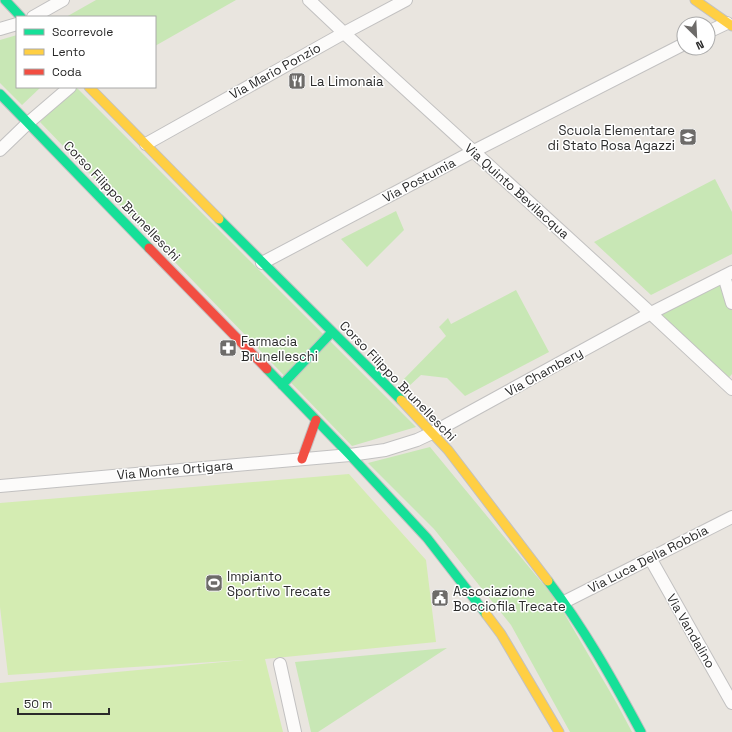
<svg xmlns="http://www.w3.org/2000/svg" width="732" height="732" font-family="'Space Grotesk',sans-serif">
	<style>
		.green { fill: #c8e7b5 }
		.pitch { fill: #d4ecb2 }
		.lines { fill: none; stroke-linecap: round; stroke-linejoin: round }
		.street-casing { stroke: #c2c1c1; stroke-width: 14 }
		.fast-casing { stroke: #c2c1c1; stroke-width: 11 }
		.slow-casing { stroke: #c2c1c1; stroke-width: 11 }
		.jam-casing { stroke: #c2c1c1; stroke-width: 11 }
		.street { stroke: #fcfbfa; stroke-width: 12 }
		.fast { stroke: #16e098; stroke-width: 9 }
		.slow { stroke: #ffcf43; stroke-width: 9 }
		.jam { stroke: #f24e42; stroke-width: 9 }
		.labels { text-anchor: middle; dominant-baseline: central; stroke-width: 3; stroke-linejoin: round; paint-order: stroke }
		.street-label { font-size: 13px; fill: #2a2a2a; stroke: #fff }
		.poi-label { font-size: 13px; fill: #2a2a2a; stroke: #fff; text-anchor: start }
	</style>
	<rect width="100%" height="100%" fill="#e9e5df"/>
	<!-- green -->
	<path class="green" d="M96,0h140l-81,46v-29h-89z
		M17,35v52h24l-19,18 -22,-22v-43z
		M75,87h1l340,340 -64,19 -312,-324z
		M715,179l17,33v42l-81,41 -57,-53z
		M396,211l8,19 -37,37 -26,-28z
		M724,276l8,27v71l-7,8 -74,-69z
		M516,290l33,62 -84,44 -18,-18 -26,-3 -13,12 -6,-6 44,-45 -7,-9 9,-9 3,6z
		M430,447l127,154 59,101 16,30h-62l-59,-107 -77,-96 -66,-66z
		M447,648l-129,84h-7l-16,-70z"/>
	<!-- pitch -->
	<path class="pitch" d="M349,474l77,86 10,82 -171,17 18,73h-283v-49l244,-23 -236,15 -8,-68v-104z"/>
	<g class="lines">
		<defs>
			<path id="street" d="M309,0l35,33 301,275 87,81
				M33,17l30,-17
				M0,29l17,-5
				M708,32l19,-9
				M146,144l198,-111 62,-33
				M0,150l28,-27 42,-36
				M262,263l212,-112 210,-107
				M724,276l8,27
				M0,486l350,-31 35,-5 32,-10 15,-7 219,-120 81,-41
				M650,558l82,145
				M564,602l168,-85
				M280,664l15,68"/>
			<path id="fast" d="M5,0l16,17
				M0,94l149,154
				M219,219l182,181
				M267,369l83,86 77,83 59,76
				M282,385l50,-53
				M548,581c36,47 65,99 93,151"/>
			<path id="slow" d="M695,0l37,26
				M89,87l130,132
				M401,400l47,50 100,131
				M486,614l15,20 58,98"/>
			<path id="jam" d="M149,248l118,121
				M302,459l14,-39"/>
		</defs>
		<!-- street casing -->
		<use href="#street" class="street-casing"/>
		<!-- fast casing -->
		<use href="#fast" class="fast-casing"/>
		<!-- slow casing -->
		<use href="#slow" class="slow-casing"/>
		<!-- jam casing -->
		<use href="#jam" class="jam-casing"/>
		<!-- street -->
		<use href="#street" class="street"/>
		<!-- fast -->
		<use href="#fast" class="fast"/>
		<!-- slow -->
		<use href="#slow" class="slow"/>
		<!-- jam -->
		<use href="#jam" class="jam"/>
	</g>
	<!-- icons -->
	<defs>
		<symbol id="restaurant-square" viewBox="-11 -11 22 22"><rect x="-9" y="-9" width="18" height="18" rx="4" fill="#6d6b69" stroke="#fff"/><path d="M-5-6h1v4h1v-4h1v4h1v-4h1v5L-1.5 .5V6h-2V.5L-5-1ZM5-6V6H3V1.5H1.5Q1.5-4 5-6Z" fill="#fff"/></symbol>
		<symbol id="school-square" viewBox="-11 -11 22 22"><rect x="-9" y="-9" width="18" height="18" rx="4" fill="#6d6b69" stroke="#fff"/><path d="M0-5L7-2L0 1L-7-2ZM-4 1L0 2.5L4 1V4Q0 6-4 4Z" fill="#fff"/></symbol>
		<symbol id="pharmacy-square" viewBox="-11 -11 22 22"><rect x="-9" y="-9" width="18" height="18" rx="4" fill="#6d6b69" stroke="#fff"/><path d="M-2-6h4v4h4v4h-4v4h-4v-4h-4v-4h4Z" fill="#fff"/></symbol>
		<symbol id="stadium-square" viewBox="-11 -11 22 22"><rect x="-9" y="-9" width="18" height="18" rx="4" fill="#6d6b69" stroke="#fff"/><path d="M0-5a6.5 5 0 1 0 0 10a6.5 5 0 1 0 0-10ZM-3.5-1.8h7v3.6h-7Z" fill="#fff"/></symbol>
		<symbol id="civic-square" viewBox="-11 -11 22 22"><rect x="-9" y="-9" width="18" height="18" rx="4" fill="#6d6b69" stroke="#fff"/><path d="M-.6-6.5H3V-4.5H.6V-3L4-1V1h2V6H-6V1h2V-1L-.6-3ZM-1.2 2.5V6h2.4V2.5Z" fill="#fff"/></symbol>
	</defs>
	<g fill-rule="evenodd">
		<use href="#restaurant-square" x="287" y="71" width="20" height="20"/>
		<use href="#school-square" x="678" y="127" width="20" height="20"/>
		<use href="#pharmacy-square" x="218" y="338" width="20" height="20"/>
		<use href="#stadium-square" x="204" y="573" width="20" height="20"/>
		<use href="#civic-square" x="430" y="588" width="20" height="20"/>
	</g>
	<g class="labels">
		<!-- street labels -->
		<g class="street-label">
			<text transform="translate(275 71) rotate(-29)">Via Mario Ponzio</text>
			<text transform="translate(419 180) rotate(-28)">Via Postumia</text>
			<text transform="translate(517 191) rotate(42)">Via Quinto Bevilacqua</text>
			<text transform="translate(122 201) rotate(46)">Corso Filippo Brunelleschi</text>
			<text transform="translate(544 372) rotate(-29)">Via Chambery</text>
			<text transform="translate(398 381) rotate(46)">Corso Filippo Brunelleschi</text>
			<text transform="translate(175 470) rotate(-5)">Via Monte Ortigara</text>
			<text transform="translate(648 559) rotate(-27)">Via Luca Della Robbia</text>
			<text transform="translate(691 631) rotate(60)">Via Vandalino</text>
		</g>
		<!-- poi labels -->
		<g class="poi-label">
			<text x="310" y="81">La Limonaia</text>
			<text x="675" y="130" text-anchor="end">Scuola Elementare<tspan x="675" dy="15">di Stato Rosa Agazzi</tspan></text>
			<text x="241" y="341">Farmacia<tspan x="241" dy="15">Brunelleschi</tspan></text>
			<text x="227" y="576">Impianto<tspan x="227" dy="15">Sportivo Trecate</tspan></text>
			<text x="453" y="591">Associazione<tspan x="453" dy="15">Bocciofila Trecate</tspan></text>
		</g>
	</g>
	<!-- legend -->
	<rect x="16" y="16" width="140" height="72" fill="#ffffff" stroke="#aaaaaa"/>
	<rect x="24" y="29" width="20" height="6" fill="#16e098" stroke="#aaaaaa"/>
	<text x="52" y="36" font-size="12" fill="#2a2a2a">Scorrevole</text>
	<rect x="24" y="49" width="20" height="6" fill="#ffcf43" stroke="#aaaaaa"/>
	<text x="52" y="56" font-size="12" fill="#2a2a2a">Lento</text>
	<rect x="24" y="69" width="20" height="6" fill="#f24e42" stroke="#aaaaaa"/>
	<text x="52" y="76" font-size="12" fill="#2a2a2a">Coda</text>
	<!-- north arrow -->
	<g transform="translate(696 36) rotate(156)"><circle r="19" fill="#ffffff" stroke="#aaaaaa"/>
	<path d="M0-3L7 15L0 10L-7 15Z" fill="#6d6b69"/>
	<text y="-6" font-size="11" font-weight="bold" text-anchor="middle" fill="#2a2a2a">N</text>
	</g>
	<!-- scale -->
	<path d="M18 708v6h91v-6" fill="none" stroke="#2a2a2a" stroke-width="2"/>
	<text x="24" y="708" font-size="12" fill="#2a2a2a" stroke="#ffffff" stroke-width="3" paint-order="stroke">50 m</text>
</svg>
